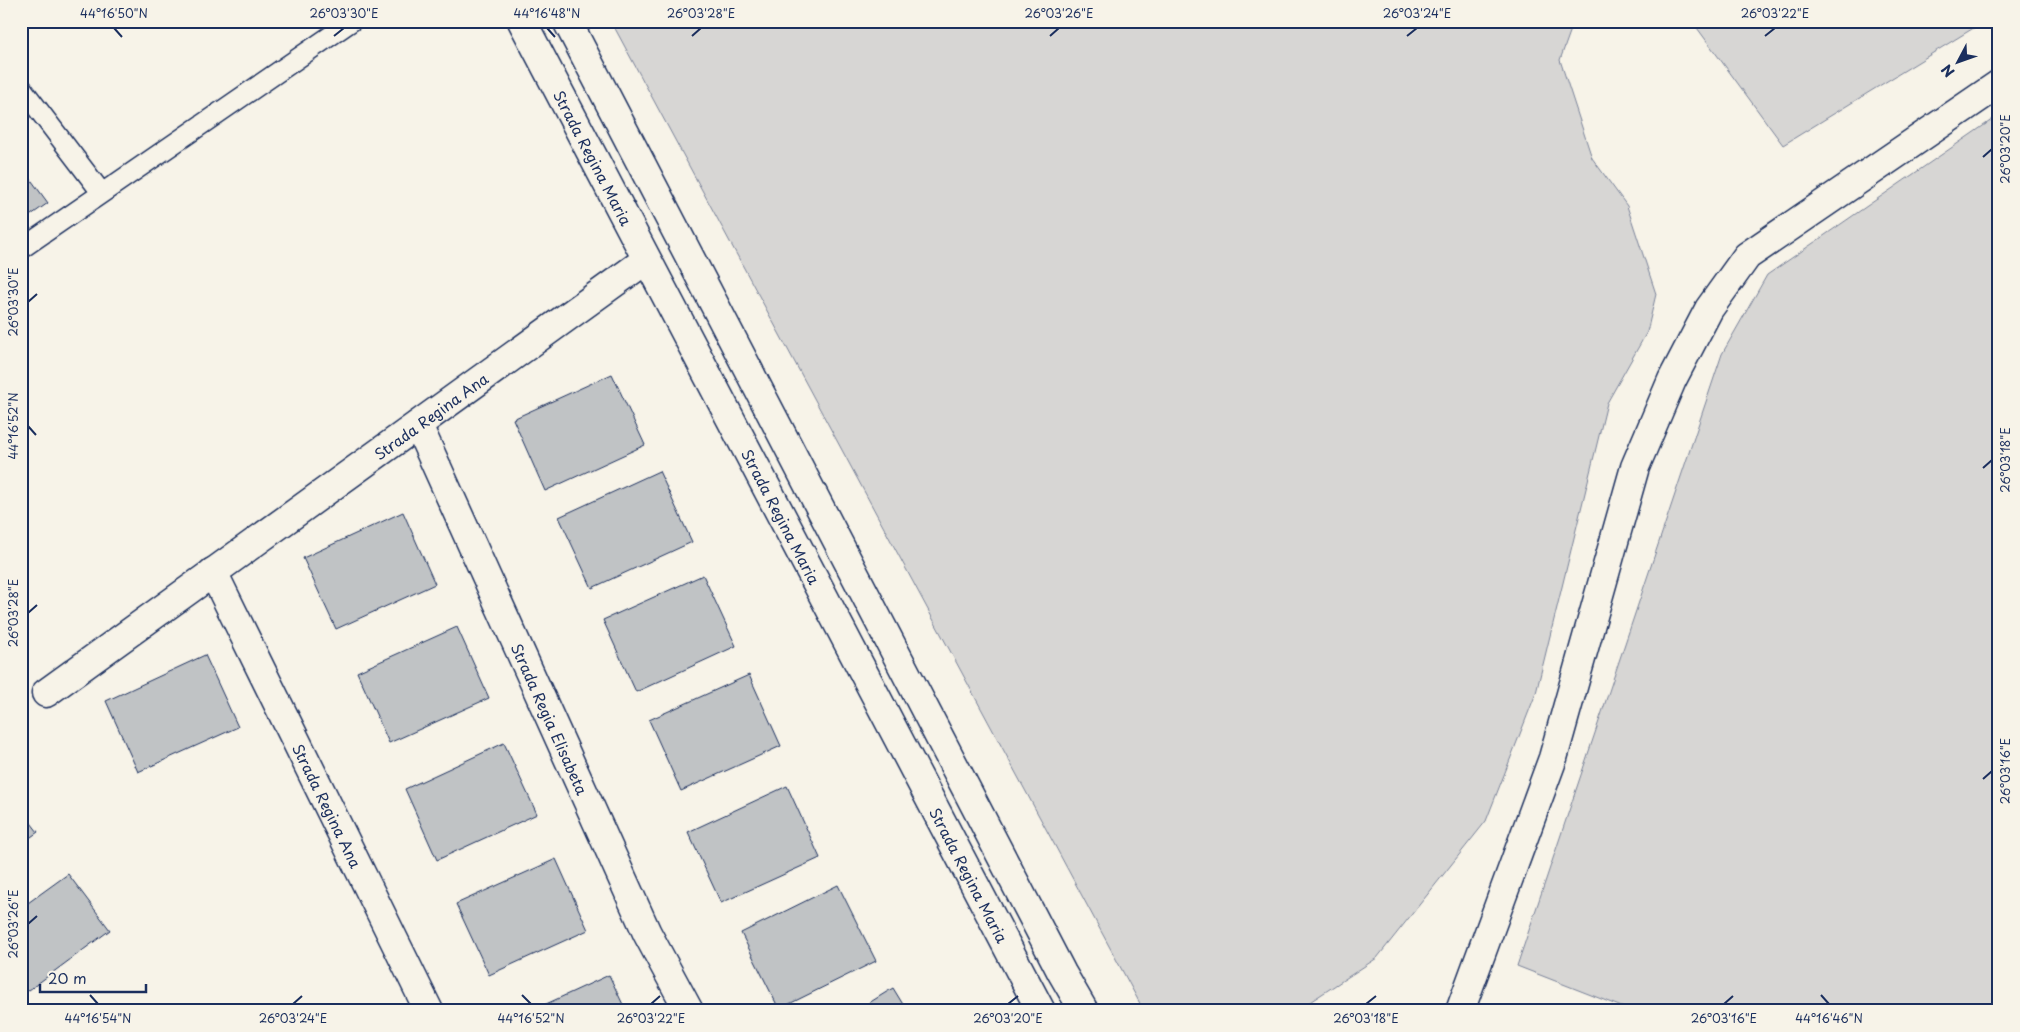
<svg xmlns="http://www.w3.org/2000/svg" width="2020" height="1032" font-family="'Playpen Sans',sans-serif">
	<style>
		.green { fill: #d7d6d4; stroke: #798299 }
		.building { fill: #c0c3c5; stroke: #1b2f5e }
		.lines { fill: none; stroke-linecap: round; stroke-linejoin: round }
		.lane-casing { stroke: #1b2f5e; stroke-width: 22 }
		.street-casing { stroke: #1b2f5e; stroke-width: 31 }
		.lane { stroke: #f7f3e8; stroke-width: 19 }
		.street { stroke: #f7f3e8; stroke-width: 28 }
		.ticks { fill: none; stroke: #1b2f5e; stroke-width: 2 }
		.labels { text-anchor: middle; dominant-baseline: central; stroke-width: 4; stroke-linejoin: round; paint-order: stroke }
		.street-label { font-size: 15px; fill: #1b2f5e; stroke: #f7f3e8 }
		.neatline { fill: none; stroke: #1b2f5e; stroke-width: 2 }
		.ticks-label { font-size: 12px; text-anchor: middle; fill: #1b2f5e }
	</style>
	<rect width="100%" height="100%" fill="#f7f3e8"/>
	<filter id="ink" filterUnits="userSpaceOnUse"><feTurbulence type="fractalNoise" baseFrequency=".02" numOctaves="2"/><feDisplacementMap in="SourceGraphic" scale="10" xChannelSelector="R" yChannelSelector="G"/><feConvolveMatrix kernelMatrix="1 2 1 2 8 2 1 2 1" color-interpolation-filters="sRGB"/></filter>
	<g filter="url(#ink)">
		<!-- green -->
		<path class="green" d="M611,21h963l-14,39 32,98 35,48 29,88 -9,38 -40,71 -71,290 -50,128 -109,137 -81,53h-152z
			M1692,21h293l-202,124z
			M1999,115v896h-367l-115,-45 205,-612 45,-79z"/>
		<!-- building -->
		<path class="building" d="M21,166l27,37 -27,19z
			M612,374l33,71 -100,46 -32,-72z
			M659,471l33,71 -100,46 -33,-71z
			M403,512l32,72 -99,45 -33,-71z
			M703,575l33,71 -100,46 -33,-72z
			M457,627l32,71 -100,45 -32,-71z
			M205,655l33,72 -100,45 -32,-71z
			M749,675l32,71 -100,45 -32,-71z
			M504,743l33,71 -100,46 -32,-71z
			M787,786l33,72 -99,45 -33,-71z
			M21,810l17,22 -17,12z
			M556,859l32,71 -99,45 -33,-71z
			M68,874l42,56 -89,66v-88z
			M838,885l38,76 -97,48 -38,-76z
			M609,975l17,36h-95z
			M893,988l14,23h-51z"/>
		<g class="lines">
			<defs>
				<path id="lane" d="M21,87l80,105
					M21,249l331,-228"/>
				<g id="street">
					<path id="s1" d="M522,21l519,990"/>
					<path d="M567,21l495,952 22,38"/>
					<path id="s2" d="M418,425l229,508 42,78"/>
					<path id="s3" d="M213,572l216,439"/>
					<path id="s4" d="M46,693l600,-433"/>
					<path d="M1460,1011l93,-253 82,-291 37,-87 37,-71 38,-53 252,-172"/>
				</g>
			</defs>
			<!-- lane casing -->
			<use href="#lane" class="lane-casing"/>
			<!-- street casing -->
			<use href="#street" class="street-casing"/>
			<!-- lane -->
			<use href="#lane" class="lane"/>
			<!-- street -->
			<use href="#street" class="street"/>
		</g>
	</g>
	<!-- ticks -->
	<path class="ticks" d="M114,28l8,9M547,28l8,9M334,36l10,-8M692,36l9,-8M1050,36l9,-8M1407,36l10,-8M1765,36l10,-8M1983,157l9,-8M28,302l9,-8M28,426l8,9M1983,468l9,-8M28,613l9,-8M1983,779l9,-8M28,924l9,-8M90,995l8,9M522,995l9,9M1821,995l8,9M293,1004l9,-8M651,1004l9,-8M1008,1004l10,-8M1366,1004l10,-8M1724,1004l9,-8"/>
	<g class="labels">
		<!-- street labels -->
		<g class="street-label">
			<text stroke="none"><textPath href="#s1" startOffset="154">Strada Regina Maria</textPath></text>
			<text stroke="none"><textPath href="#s4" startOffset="474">Strada Regina Ana</textPath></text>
			<text stroke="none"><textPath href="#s1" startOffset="559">Strada Regina Maria</textPath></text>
			<text stroke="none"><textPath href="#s2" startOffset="322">Strada Regia Elisabeta</textPath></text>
			<text stroke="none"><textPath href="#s3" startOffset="260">Strada Regina Ana</textPath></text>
			<text stroke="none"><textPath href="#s1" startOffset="964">Strada Regina Maria</textPath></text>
		</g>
	</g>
	<!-- margin -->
	<rect width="2020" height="1032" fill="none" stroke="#f7f3e8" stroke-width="55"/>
	<!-- north arrow -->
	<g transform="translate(1958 62) rotate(229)" stroke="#f7f3e8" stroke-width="4" paint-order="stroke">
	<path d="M0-4L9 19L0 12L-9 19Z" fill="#1b2f5e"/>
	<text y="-8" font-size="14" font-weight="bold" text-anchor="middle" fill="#1b2f5e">N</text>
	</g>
	<!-- scale -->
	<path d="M40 984v8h106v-8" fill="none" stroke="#1b2f5e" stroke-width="2.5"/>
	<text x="48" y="984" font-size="15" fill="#1b2f5e" stroke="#f7f3e8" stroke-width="4" paint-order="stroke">20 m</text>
	<rect x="28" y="28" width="1964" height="976" class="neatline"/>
	<g class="ticks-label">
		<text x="114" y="18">44°16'50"N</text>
		<text x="344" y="18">26°03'30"E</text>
		<text x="547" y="18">44°16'48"N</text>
		<text x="701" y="18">26°03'28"E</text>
		<text x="1059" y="18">26°03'26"E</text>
		<text x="1417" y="18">26°03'24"E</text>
		<text x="1775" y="18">26°03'22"E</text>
		<text transform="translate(2006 149) rotate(-90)" y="4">26°03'20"E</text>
		<text transform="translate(14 302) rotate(-90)" y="4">26°03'30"E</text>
		<text transform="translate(14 426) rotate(-90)" y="4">44°16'52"N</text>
		<text transform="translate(2006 460) rotate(-90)" y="4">26°03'18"E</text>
		<text transform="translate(14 613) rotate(-90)" y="4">26°03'28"E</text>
		<text transform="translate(2006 771) rotate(-90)" y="4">26°03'16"E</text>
		<text transform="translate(14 924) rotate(-90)" y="4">26°03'26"E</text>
		<text x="98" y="1023">44°16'54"N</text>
		<text x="293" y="1023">26°03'24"E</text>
		<text x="531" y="1023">44°16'52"N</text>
		<text x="651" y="1023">26°03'22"E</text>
		<text x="1008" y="1023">26°03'20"E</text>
		<text x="1366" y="1023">26°03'18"E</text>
		<text x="1724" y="1023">26°03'16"E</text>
		<text x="1829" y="1023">44°16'46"N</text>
	</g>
</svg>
